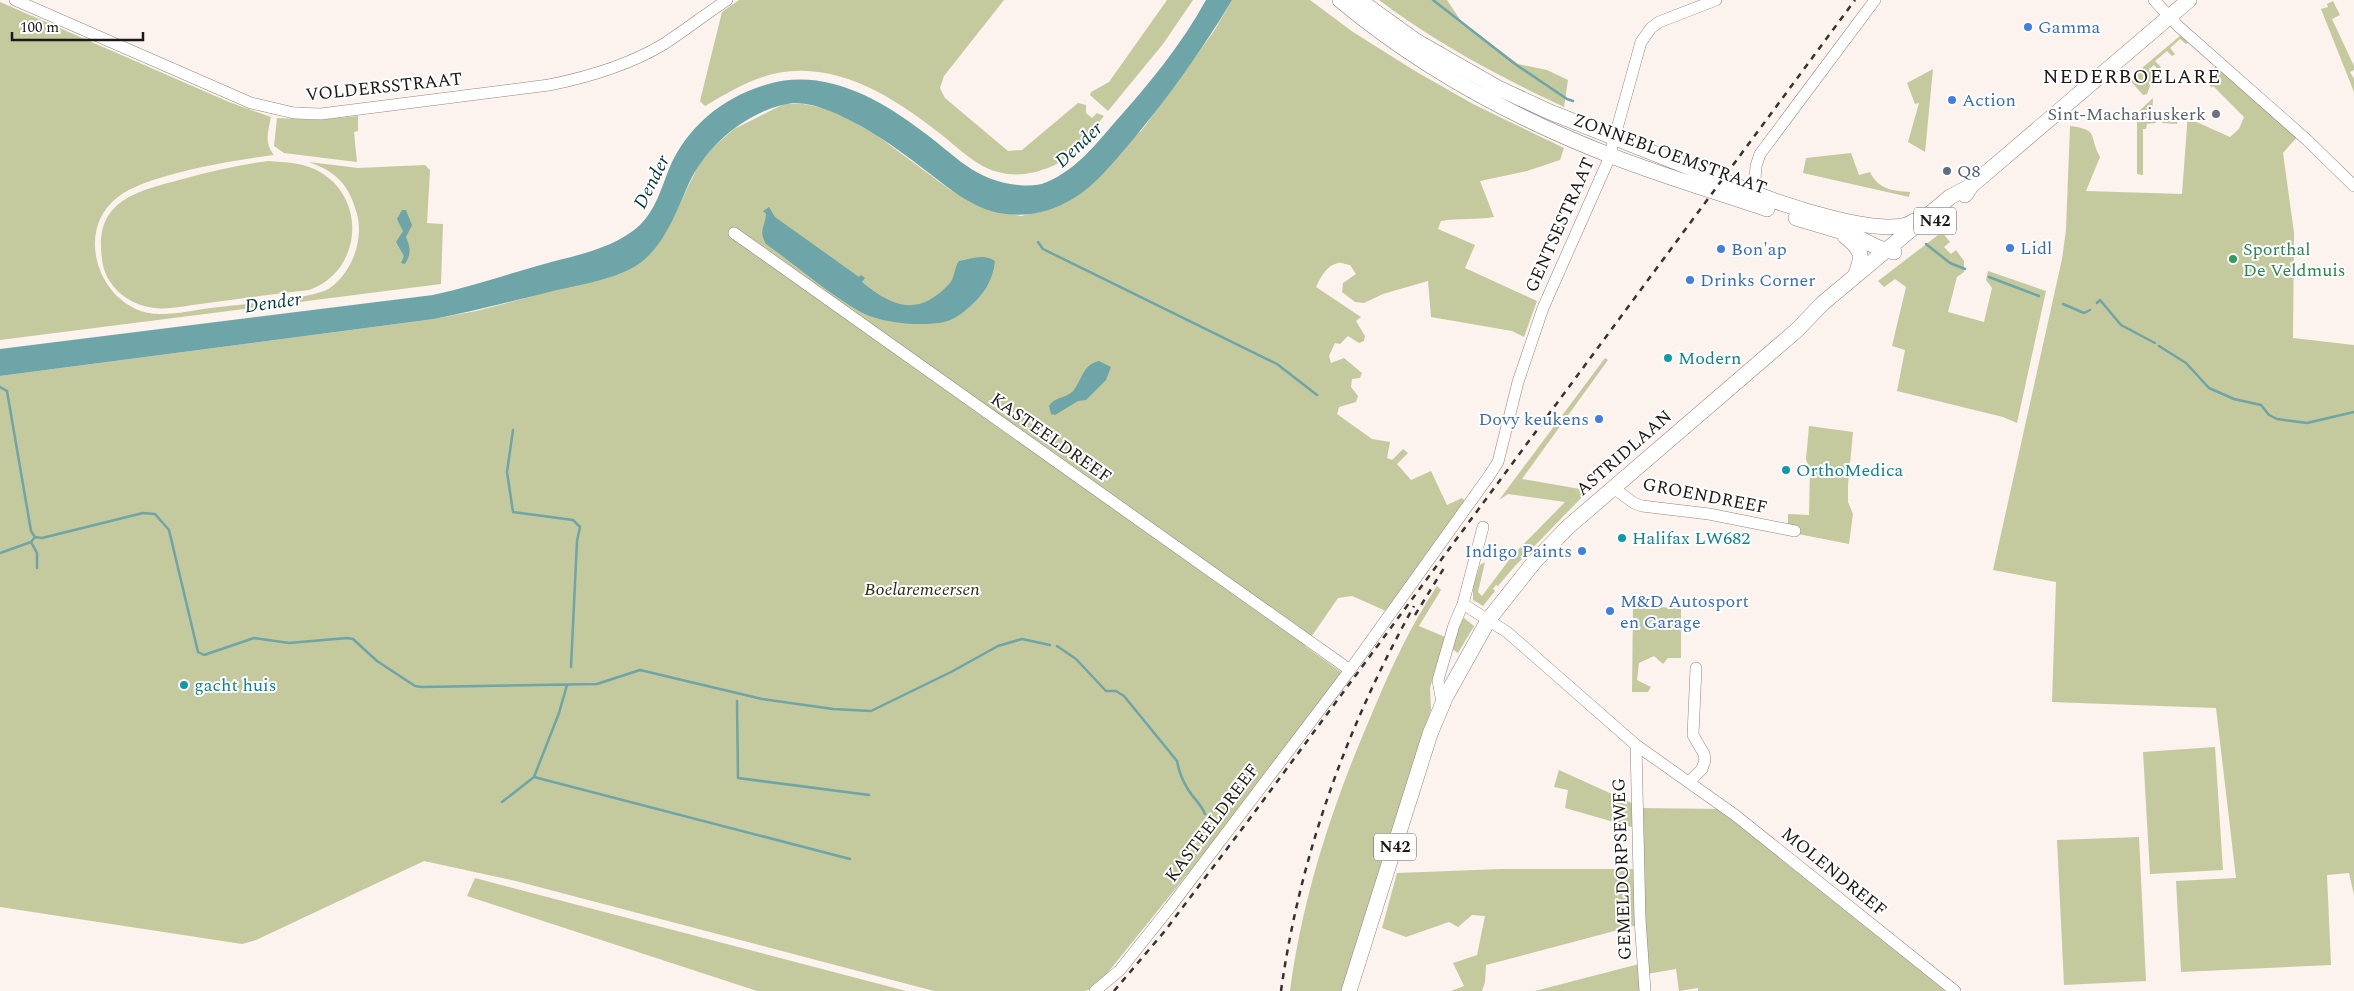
<svg xmlns="http://www.w3.org/2000/svg" width="2354" height="991" font-family="Spectral,serif">
	<style>
		.green { fill: #c5c99e }
		.water { fill: #6da5a8 }
		.lines { fill: none; stroke-linecap: round; stroke-linejoin: round }
		.stream { stroke: #6da5a8; stroke-width: 2.5 }
		.minor-casing { stroke: #908683; stroke-width: 12 }
		.major-casing { stroke: #908683; stroke-width: 16 }
		.minor { stroke: #fff; stroke-width: 11 }
		.major { stroke: #fff; stroke-width: 15 }
		.rail { stroke: #363230; stroke-width: 2.5; stroke-dasharray: 6 6; stroke-linecap: butt }
		.shop-dot { fill: #3f7fe0; stroke: #fff; stroke-width: 2 }
		.worship-dot { fill: #6b7280; stroke: #fff; stroke-width: 2 }
		.service-dot { fill: #5c6f8a; stroke: #fff; stroke-width: 2 }
		.leisure-dot { fill: #2e9e5b; stroke: #fff; stroke-width: 2 }
		.culture-dot { fill: #0f9aa8; stroke: #fff; stroke-width: 2 }
		.labels { text-anchor: middle; dominant-baseline: central; stroke-width: 4; stroke-linejoin: round; paint-order: stroke }
		.shield { fill: #fff; stroke: #5f5d5c; stroke-width: 1 }
		.shield-label { font-size: 16px; font-weight: bold; fill: #1b1816 }
		.shop-label { font-size: 18px; fill: #366cbe; stroke: #fff; text-anchor: start }
		.street-label { font-size: 18px; fill: #1b1816; stroke: #fff }
		.worship-label { font-size: 18px; fill: #5b616d; stroke: #fff; text-anchor: end }
		.service-label { font-size: 18px; fill: #4e5e75; stroke: #fff; text-anchor: start }
		.leisure-label { font-size: 18px; fill: #27864d; stroke: #fff; text-anchor: start }
		.culture-label { font-size: 18px; fill: #0d838f; stroke: #fff; text-anchor: start }
		.park-label { font-size: 18px; font-style: italic; fill: #2b2c09; stroke: #fff }
		.water-label { font-size: 19px; font-style: italic; fill: #00373a; stroke: #fff }
		.quarter-label { font-size: 20px; letter-spacing: 1px; fill: #1b1816; stroke: #fff }
	</style>
	<rect width="100%" height="100%" fill="#fcf2ee"/>
	<!-- green -->
	<path class="green" d="M739,0h265l-60,76 -4,12 5,10 63,53 14,-1 56,-47 8,2v8l6,5 5,-5 7,3c-15,18 -31,42 -54,51 -17,7 -34,10 -52,5 -21,-5 -40,-24 -56,-37 -47,-37 -106,-76 -169,-61 -24,6 -46,19 -68,32l-5,-5 22,-89z
		M1167,0h26l-30,44 -55,67 -18,-16 1,-3 18,-10z
		M1232,0h78l43,32 62,39 58,33 91,44 -4,12 -33,11 -47,10 14,36c-18,3 -35,1 -53,4l-3,8 37,16 -10,23 72,33 -13,36 -12,-6 -81,-14 -3,-36 -45,13 -19,9 -9,-1 -13,-10 1,-9 13,-9 -6,-9c-5,0 -8,-3 -12,-2 -11,2 -18,15 -22,24l45,30 -5,4 9,15 -1,5 -5,2 -11,-7 -8,8 -5,-1 -6,13 2,7 13,-5 18,15 -2,5 -8,1 -1,8 7,9 -2,6 -17,5 -2,7 35,25 18,3 -3,16 5,2 11,-11 5,4 -11,11 14,16 20,-9 16,34 15,-7 4,4 -80,109 -34,-15 -14,2 -33,48 36,26 -115,154 -121,150 -14,13 -6,2h-151l-418,-110 -92,-20 -168,79 -14,4 -242,-37v-531l434,-57 42,-8 54,-14 120,-43 21,-32 28,-58 12,-15 23,-20 50,-25h19l22,4 21,10 29,16 74,55 40,21 32,6 32,-8 89,-78 72,-99z
		M1379,0h68l14,21 57,43 29,6 21,10 -4,27c-66,-31 -128,-64 -185,-107z
		M2333,1l7,14 -8,4 22,47v4l-4,2 4,7v13l-33,-83 7,-2 -1,-3z
		M0,2l229,100 42,15c-3,15 -7,25 3,38 -38,5 -127,19 -156,42 -48,36 -15,119 44,117 16,0 33,-4 49,-6 23,-3 104,-9 119,-20 22,-16 34,-48 27,-74 -8,-29 -20,-42 -48,-52l49,6 67,-3 5,5 -3,53 16,1 -2,60 -441,56z
		M2181,35l8,7 -3,2 -6,-5 -10,9 5,6 -3,2 -5,-5 -12,10 6,6 -3,3 -4,-5 -5,4 5,6 -7,19 -4,1 -14,-16z
		M2216,66l81,71 -14,16 11,80 -1,105 61,7v550l-5,-22 -22,2 4,90 -150,7 -5,-91 60,-3 -20,-170 -164,-6 4,-120 -63,-12 69,-311 4,-29 4,-104c30,4 18,9 30,31l-14,34 96,3 6,-81 3,-1 1,8 38,17 9,-8 5,-12 -31,-31 -2,2 -1,-4 6,-9 -4,-4z
		M1933,69l-8,83 -17,-10 11,-39 -4,1 -8,-21z
		M2153,98l-1,17 5,1 -1,7 -9,1 -1,5h-3v46l-6,-1v-61z
		M358,116v15l-4,1 3,30 -73,-9 -10,-7 3,-28 40,2z
		M2162,116l15,1v7l-15,-1z
		M1851,153l8,22 11,-3c8,17 22,19 40,20l-1,5 -106,-24 3,-15z
		M268,161c17,1 38,2 52,11 48,28 41,100 -11,118 -34,4 -68,8 -101,13 -21,2 -44,9 -64,3 -19,-5 -37,-21 -41,-41 -12,-64 31,-73 80,-86 29,-8 56,-14 85,-18z
		M1942,232l8,10 -6,5 7,7 5,-4 8,11v11l-7,5 -9,35 36,10 8,-34 -6,-8 2,-9 58,20 -29,132 -14,-6 -106,-26 8,-41 -13,-4 14,-59 -11,-8 -11,8 -6,-6z
		M1605,358l3,2 -86,119 58,10 4,6 -69,71 -17,20 -2,-1 -3,4 2,2 -12,15 -10,-6v-13l7,-22 5,-3 -7,30 4,4 30,-40 53,-54 -57,-8 -9,6z
		M1809,426l44,6 -5,53v17l5,12 -4,30 -61,-12v-18l21,1 1,-47 -4,-8z
		M1437,586l4,4 -22,36 26,11 -15,51 1,22 -90,281h-51c13,-98 44,-190 83,-280 18,-43 38,-86 64,-125z
		M1633,606l48,2v50h-13l-5,6 -9,-8 -15,7 -2,17 14,7 -3,5h-16z
		M1464,618l10,8 -16,27 -6,-4 9,-29z
		M2215,747l8,123 -73,4 -7,-122z
		M1559,770l75,34 1,24 -70,-20 3,-18 -14,-3z
		M1640,808l81,1 226,182h-249v-3l-19,3 -3,-22 -29,5z
		M2139,837l7,144 -82,4 -7,-145z
		M1502,869h133l2,56 -151,40 -1,17 -3,9h-31l13,-5 -11,-23 24,-8 8,-39 -13,-1 -14,12 -9,-5 -43,15 -24,-9 15,-55z
		M475,878l431,113h-149l-290,-95z
		M1639,964l3,27h-107z"/>
	<!-- water -->
	<path class="water" d="M1206,0h26c-31,52 -67,102 -107,149 -15,17 -31,37 -51,49 -25,16 -55,21 -83,13 -17,-5 -35,-17 -49,-28 -26,-20 -54,-42 -83,-58 -23,-12 -51,-27 -77,-20 -39,10 -75,41 -92,76 -13,28 -24,63 -50,82 -22,16 -61,22 -87,28 -40,10 -79,20 -119,28l-434,57v-27l433,-54c35,-8 69,-19 104,-29 34,-10 76,-16 103,-41 16,-16 21,-36 29,-56 17,-41 53,-71 96,-84 57,-18 112,12 157,46 33,24 53,50 96,54 10,1 20,1 29,-3 30,-13 48,-37 69,-61 33,-37 66,-77 90,-121z
		M769,207l6,10 84,60 2,-2 4,3 -3,4c31,26 57,35 88,1 5,-6 4,-15 9,-22 12,-2 25,-8 36,0 -2,20 -12,35 -28,48 -7,6 -14,11 -23,13 -23,5 -65,1 -85,-11 -33,-19 -62,-45 -93,-67 -8,-14 -1,-16 0,-30l-3,-3z
		M402,210h4l6,15 -6,12c5,12 5,17 -1,27l-4,-1 3,-7 -8,-14 7,-11 -6,-12z
		M1099,361l12,6 -5,13 -20,20 -8,1 -23,14 -4,-1 -2,-8c5,-9 18,-8 24,-15 10,-12 9,-26 26,-30z"/>
	<g class="lines">
		<!-- stream -->
		<path class="stream" d="M1433,0l82,64 52,35 6,2
			M1038,242l5,7 234,115 40,31
			M1926,244l24,19 15,6
			M1989,277l50,19
			M2097,303l3,-3 21,25 34,18
			M2063,304l21,9 6,-3
			M2159,346l27,17 23,25 25,11 27,6 8,10 8,4 30,4 47,-11
			M0,387l7,4 24,140 4,6 7,1 101,-25 12,1 14,16 29,122 6,3 50,-17 35,5 58,-5 6,1 24,22 38,25 7,1 175,-3 43,-14 122,29 71,10 38,2 80,-39 47,-26 24,-7 28,6
			M513,430l-6,42 6,40 60,8 7,7 -3,14 -6,126
			M31,542l6,11v15
			M0,553l31,-11 4,-5
			M1057,646l19,13 30,32h10l8,5 53,65c2,11 6,21 12,30 5,8 12,13 16,23
			M567,685l-8,28 -25,64 316,82
			M737,701l1,77 131,17
			M502,802l32,-25"/>
		<defs>
			<path id="minor" d="M15,0l236,103 43,10 27,1 228,-29c40,-8 80,-20 115,-41 21,-14 42,-30 63,-44
				M2154,0l24,26 129,114 47,46
				M1754,193l2,-27 4,-12 115,-154
				M734,233l616,437
				M1612,487l22,16 8,3 67,8 86,17
				M1463,604l44,28 129,113 99,70 220,176
				M1442,703l-4,-23 16,-55 9,-21 20,-77
				M1636,745l4,174 5,72
				M1689,782l13,-13 3,-9 -1,-6 -11,-19 3,-67
				M1095,991l25,-21 51,-64 179,-236 139,-194 9,-14 20,-80 25,-74 65,-147 33,-119 10,-14 8,-6 57,-22"/>
			<path id="major" d="M1340,0c80,67 172,117 269,155 51,20 105,36 158,54
				M1359,0l57,41 82,47 52,24 204,81c30,12 135,48 160,28
				M1965,195l6,-9 218,-186
				M1796,218l54,16 29,14 15,4
				M1845,236c17,14 19,19 10,40
				M1349,991l81,-257 16,-38 43,-77 46,-58 33,-34 229,-197 26,-27 127,-106 21,-11"/>
		</defs>
		<!-- minor casing -->
		<use href="#minor" class="minor-casing"/>
		<!-- major casing -->
		<use href="#major" class="major-casing"/>
		<!-- minor -->
		<use href="#minor" class="minor"/>
		<!-- major -->
		<use href="#major" class="major"/>
		<!-- rail -->
		<path class="rail" d="M1415,615l29,-47
			M1114,991l50,-59 84,-111 607,-821
			M1281,991c19,-136 66,-265 133,-385"/>
	</g>
	<!-- markers -->
	<g class="shop-dot">
		<circle cx="2028" cy="27" r="5"/>
		<circle cx="1952" cy="100" r="5"/>
		<circle cx="2010" cy="248" r="5"/>
		<circle cx="1721" cy="249" r="5"/>
		<circle cx="1690" cy="280" r="5"/>
		<circle cx="1599" cy="419" r="5"/>
		<circle cx="1582" cy="551" r="5"/>
		<circle cx="1610" cy="611" r="5"/>
	</g>
	<circle class="worship-dot" cx="2216" cy="114" r="5"/>
	<circle class="service-dot" cx="1947" cy="171" r="5"/>
	<circle class="leisure-dot" cx="2233" cy="259" r="5"/>
	<g class="culture-dot">
		<circle cx="1668" cy="358" r="5"/>
		<circle cx="1786" cy="470" r="5"/>
		<circle cx="1622" cy="538" r="5"/>
		<circle cx="184" cy="685" r="5"/>
	</g>
	<g class="labels">
		<!-- shield labels -->
		<g class="shield">
			<rect x="1914" y="207.5" width="42" height="27" rx="4"/>
			<rect x="1374" y="833.5" width="42" height="27" rx="4"/>
		</g>
		<g class="shield-label">
			<text x="1935" y="221">N42</text>
			<text x="1395" y="847">N42</text>
		</g>
		<!-- shop labels -->
		<g class="shop-label">
			<text x="2038" y="27">Gamma</text>
			<text x="1962" y="100">Action</text>
			<text x="2020" y="248">Lidl</text>
			<text x="1731" y="249">Bon'ap</text>
			<text x="1700" y="280">Drinks Corner</text>
			<text x="1589" y="419" text-anchor="end">Dovy keukens</text>
			<text x="1572" y="551" text-anchor="end">Indigo Paints</text>
			<text x="1620" y="601">M&amp;D Autosport<tspan x="1620" dy="21">en Garage</tspan></text>
		</g>
		<!-- street labels -->
		<g class="street-label">
			<text transform="translate(384 87) rotate(-6)">VOLDERSSTRAAT</text>
			<text transform="translate(1670 154) rotate(20)">ZONNEBLOEMSTRAAT</text>
			<text transform="translate(1560 225) rotate(-66)">GENTSESTRAAT</text>
			<text transform="translate(1051 438) rotate(35)">KASTEELDREEF</text>
			<text transform="translate(1624 453) rotate(-41)">ASTRIDLAAN</text>
			<text transform="translate(1705 496) rotate(11)">GROENDREEF</text>
			<text transform="translate(1212 823) rotate(-53)">KASTEELDREEF</text>
			<text transform="translate(1622 869) rotate(-92)">GEMELDORPSEWEG</text>
			<text transform="translate(1834 872) rotate(39)">MOLENDREEF</text>
		</g>
		<!-- worship labels -->
		<g class="worship-label">
			<text x="2206" y="114">Sint-Machariuskerk</text>
		</g>
		<!-- service labels -->
		<g class="service-label">
			<text x="1957" y="171">Q8</text>
		</g>
		<!-- leisure labels -->
		<g class="leisure-label">
			<text x="2243" y="249">Sporthal<tspan x="2243" dy="21">De Veldmuis</tspan></text>
		</g>
		<!-- culture labels -->
		<g class="culture-label">
			<text x="1678" y="358">Modern</text>
			<text x="1796" y="470">OrthoMedica</text>
			<text x="1632" y="538">Halifax LW682</text>
			<text x="194" y="685">gacht huis</text>
		</g>
		<!-- park labels -->
		<g class="park-label">
			<text x="922" y="589">Boelaremeersen</text>
		</g>
		<!-- water labels -->
		<g class="water-label">
			<text transform="translate(1079 145) rotate(-43)">Dender</text>
			<text transform="translate(652 182) rotate(-63)">Dender</text>
			<text transform="translate(273 303) rotate(-8)">Dender</text>
		</g>
		<!-- quarter labels -->
		<g class="quarter-label">
			<text x="2132" y="77">NEDERBOELARE</text>
		</g>
	</g>
	<!-- scale -->
	<path d="M12 32v8h131v-8" fill="none" stroke="#1b1816" stroke-width="2.5"/>
	<text x="20" y="32" font-size="15" fill="#1b1816" stroke="#ffffff" stroke-width="4" paint-order="stroke">100 m</text>
</svg>
